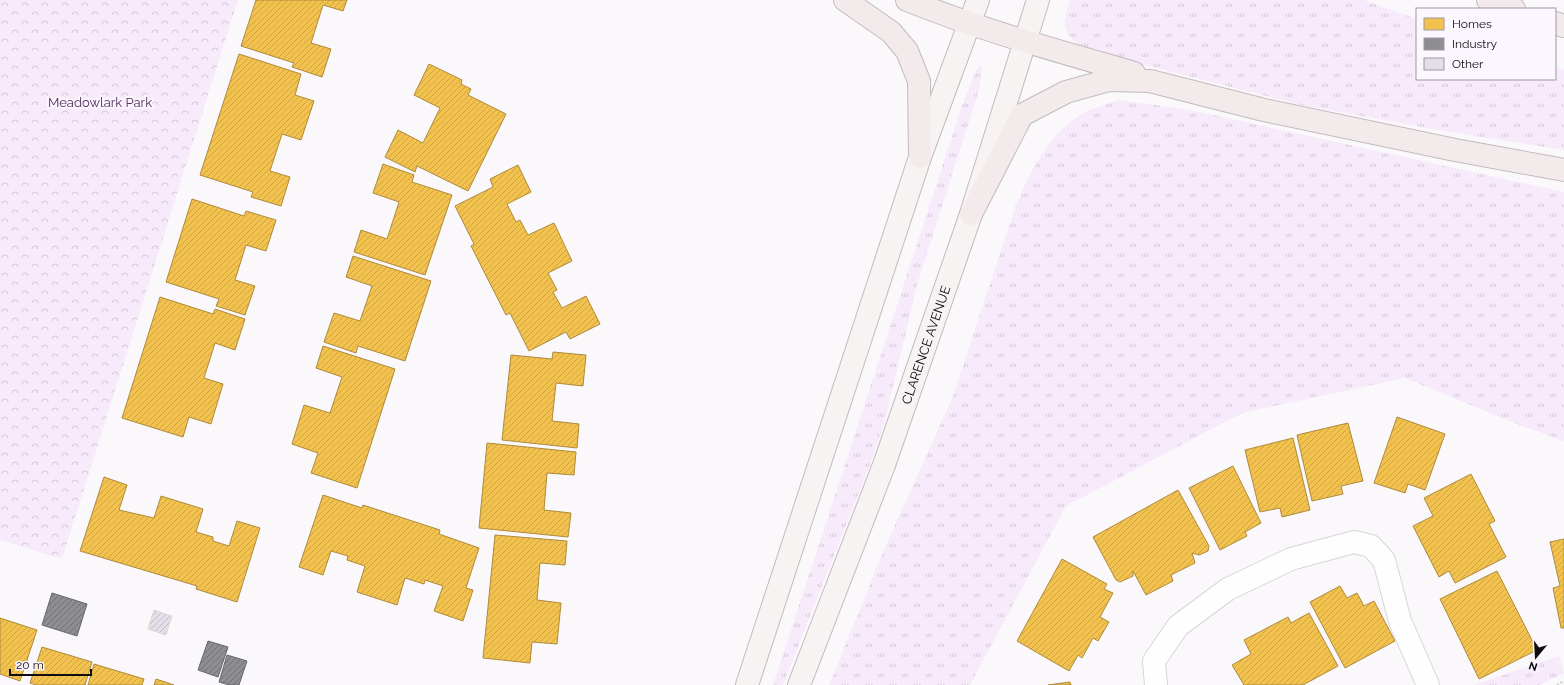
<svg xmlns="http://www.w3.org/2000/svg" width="1564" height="685" font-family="Raleway,sans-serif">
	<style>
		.grass { fill: url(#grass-tufts) }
		.park { fill: url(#park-crowns) }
		.homes { fill: url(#homes-hatch); stroke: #ae8b3b }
		.industry { fill: url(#industry-hatch); stroke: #67666b }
		.building { fill: url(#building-hatch); stroke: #dcd9de }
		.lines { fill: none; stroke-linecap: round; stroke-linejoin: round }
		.minor-casing { stroke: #d8d5d9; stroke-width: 24 }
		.major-casing { stroke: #c3babb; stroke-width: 24 }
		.highway-casing { stroke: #c3babb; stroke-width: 24 }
		.path { stroke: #d3d3d3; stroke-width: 2.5; stroke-dasharray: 2 2; stroke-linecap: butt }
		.minor { stroke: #fefeff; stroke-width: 22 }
		.major { stroke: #f8f3f3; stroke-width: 22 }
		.highway { stroke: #f3ebeb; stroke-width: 22 }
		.labels { text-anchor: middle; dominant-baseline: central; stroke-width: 4; stroke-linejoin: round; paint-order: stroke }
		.park-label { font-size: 13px; fill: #522d5d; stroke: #fcf6fe }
		.street-label { font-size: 13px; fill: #0f0c10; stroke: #fcf6fe }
	</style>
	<defs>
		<pattern id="grass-tufts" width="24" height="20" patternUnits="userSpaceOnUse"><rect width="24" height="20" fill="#f7eafb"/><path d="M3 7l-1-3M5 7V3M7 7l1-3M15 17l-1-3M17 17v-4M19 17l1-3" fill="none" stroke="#d3c8d6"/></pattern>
		<pattern id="park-crowns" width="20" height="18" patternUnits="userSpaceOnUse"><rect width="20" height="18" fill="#f7eafb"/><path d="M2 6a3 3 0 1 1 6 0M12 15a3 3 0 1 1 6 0" fill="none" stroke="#d3c8d6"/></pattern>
		<pattern id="homes-hatch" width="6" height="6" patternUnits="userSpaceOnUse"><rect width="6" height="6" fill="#f2c14e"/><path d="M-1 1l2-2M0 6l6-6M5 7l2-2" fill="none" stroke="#cea543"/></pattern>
		<pattern id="industry-hatch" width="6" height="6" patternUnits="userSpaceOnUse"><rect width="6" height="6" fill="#8d8d92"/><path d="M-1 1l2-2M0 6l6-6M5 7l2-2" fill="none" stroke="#727276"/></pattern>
		<pattern id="building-hatch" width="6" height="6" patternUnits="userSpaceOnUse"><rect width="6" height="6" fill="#e2dfe8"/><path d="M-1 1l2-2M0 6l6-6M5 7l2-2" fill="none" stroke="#c1bec6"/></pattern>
	</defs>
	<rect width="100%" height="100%" fill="#fbf8fc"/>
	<!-- grass -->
	<path class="grass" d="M1070,0h294l53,19v60h138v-13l9,4v80l-127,-20 -140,-26 -215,-55c-20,-20 -20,-21 -12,-49z
		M982,64l-2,23 -63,198 -31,132 -12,37 -91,231h-10l190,-582 13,-32z
		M1119,100l71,10 374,82v249l-55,-20 -104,-43 -163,35 -176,93 -96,179h-141l55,-135 69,-154 63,-191c16,-36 34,-75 71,-94 10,-4 22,-7 32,-11z
		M1559,656l5,17 -25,12h-66z"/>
	<!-- park -->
	<path class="park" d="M0,0h238l-176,559 -62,-19z"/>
	<!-- homes -->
	<path class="homes" d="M256,0h91l-4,11 -20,-6 -12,38 20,6 -9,28 -30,-10 2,-4 -53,-17z
		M239,54l62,20 -6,21 19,6 -13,39 -19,-6 -12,37 20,6 -9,29 -30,-9 2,-5 -53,-17z
		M429,64l33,16 -1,4 10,5 -3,6 38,19 -38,77 -51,-25 -2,6 -30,-15 13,-27 25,13 17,-35 -26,-13z
		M383,164l31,11 -2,7 40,13 -27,80 -71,-23 7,-22 26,9 12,-37 -26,-9z
		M518,165l13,27 -24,12 9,18 4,-2 8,15 26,-12 18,38 -24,12 9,17 -4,2 9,16 24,-12 14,28 -30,15 -4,-7 -37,19 -19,-38 -4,2 -35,-69 3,-2 -19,-38 38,-19 -3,-8z
		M192,199l52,17 2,-5 30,9 -10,31 -20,-6 -11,35 20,6 -10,29 -29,-9 3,-7 -53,-17z
		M353,256l78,25 -26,80 -47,-15 -2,7 -32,-11 10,-29 26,8 12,-35 -26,-9z
		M160,297l53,17 2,-5 30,10 -10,31 -20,-7 -11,35 19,6 -12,40 -22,-7 -6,20 -61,-19z
		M323,346l72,23 -38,119 -46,-15 7,-20 -26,-9 12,-39 26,8 12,-36 -26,-9z
		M553,352l33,3 -3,31 -27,-3 -4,38 27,3 -2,24 -75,-8 9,-85 41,4z
		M1397,417l48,17 -20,56 -17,-6 -3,9 -31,-10z
		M1348,423l15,58 -22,5 2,8 -31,7 -15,-66z
		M1293,438l17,72 -28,7 -2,-9 -20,4 -15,-62z
		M487,443l89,9 -2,23 -27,-2 -3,37 27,3 -3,24 -89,-9z
		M1233,466l28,57 -16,9 2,4 -27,14 -31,-62z
		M1471,474l24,47 -6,3 17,33 -51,26 -6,-12 -10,6 -26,-51 20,-10 -9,-18z
		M104,477l23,8 -8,25 35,8 7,-22 42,13 -7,23 17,5v4l16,5 8,-25 23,7 -23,74 -41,-13 1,-3 -117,-35z
		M1178,490l31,56 -1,5 -9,4 -7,-2 3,10 -24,12 2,6 -27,14 -13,-24v5l-13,6 -4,-2 -23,-43z
		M323,495l39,13 1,-3 77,25 -1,4 40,14 -13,40 7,2 -10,31 -29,-10 9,-25 -18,-6 -1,4 -19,-6 -8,27 -40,-13 8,-26 -18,-6 1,-4 -17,-5 -8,24 -24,-8z
		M495,535l72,6 -2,24 -25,-2 -3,37 24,3 -4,41 -25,-2 -2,21 -47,-5z
		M1564,539v89h-3l-8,-40 7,-2 -10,-44z
		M1062,559l45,25 -3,5 9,4 -13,24 9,5 -11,19 -5,-3 -11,20 -4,-3 -9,16 -52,-30z
		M1497,571l40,79 -58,29 -39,-80z
		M1340,586l7,12 10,-5 7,13 10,-5 21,40 -50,27 -35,-66z
		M1309,613l29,53 -35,19h-59l-12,-20 19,-11 -7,-14 44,-23 3,6z
		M0,618l37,12 -17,51 -20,-7z
		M42,647l50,15 -7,23h-49l-6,-2z
		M94,664l50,15 -2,6h-54z
		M156,679l18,6h-20z
		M1070,682l1,3h-23z"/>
	<!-- industry -->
	<path class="industry" d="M52,593l35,11 -10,32 -35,-11z
		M208,641l20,6 -10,30 -20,-7z
		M227,655l20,6 -8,24h-10l-10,-3z"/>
	<!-- building -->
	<path class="building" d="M154,610l18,6 -6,19 -18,-6z"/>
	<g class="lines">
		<defs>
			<path id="minor" d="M1156,685l-2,-24 24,-35 50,-37 63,-30 63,-17 17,4 13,14 16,61 28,64"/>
			<g id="major">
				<path d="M747,685l173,-528 58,-157"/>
				<path id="s1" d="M799,685l85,-220 87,-251 67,-214"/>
			</g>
			<path id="highway" d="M845,0l46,32 16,19 12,30 1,76
				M907,0c74,30 151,51 227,73
				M1488,0l26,9
				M1555,23l9,3
				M971,214l51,-99 44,-23 43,-12 41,1 114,29 191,40 109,20"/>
		</defs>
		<!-- minor casing -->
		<use href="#minor" class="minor-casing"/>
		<!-- major casing -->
		<use href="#major" class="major-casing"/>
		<!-- highway casing -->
		<use href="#highway" class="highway-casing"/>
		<!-- path -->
		<path class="path" d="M1557,685l7,-4"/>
		<!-- minor -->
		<use href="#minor" class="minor"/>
		<!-- major -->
		<use href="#major" class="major"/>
		<!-- highway -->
		<use href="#highway" class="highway"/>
	</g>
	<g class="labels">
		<!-- park labels -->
		<g class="park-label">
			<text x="100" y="102">Meadowlark Park</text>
		</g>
		<!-- street labels -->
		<g class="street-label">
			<text stroke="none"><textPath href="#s1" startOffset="363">CLARENCE AVENUE</textPath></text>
		</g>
	</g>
	<!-- legend -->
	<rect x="1416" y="8" width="140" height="72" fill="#fcf6fe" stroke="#9d989f"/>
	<rect x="1424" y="18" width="20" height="12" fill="#f2c14e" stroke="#9d989f"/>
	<text x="1452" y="28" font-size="12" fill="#0f0c10">Homes</text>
	<rect x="1424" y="38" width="20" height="12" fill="#8d8d92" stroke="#9d989f"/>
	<text x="1452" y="48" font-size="12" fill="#0f0c10">Industry</text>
	<rect x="1424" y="58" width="20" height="12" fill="#e2dfe8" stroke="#9d989f"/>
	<text x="1452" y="68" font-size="12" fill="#0f0c10">Other</text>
	<!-- north arrow -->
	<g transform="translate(1536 657) rotate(198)" stroke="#fcf6fe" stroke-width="3" paint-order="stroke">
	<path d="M0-3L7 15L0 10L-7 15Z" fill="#0f0c10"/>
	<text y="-6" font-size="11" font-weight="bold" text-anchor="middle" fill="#0f0c10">N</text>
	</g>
	<!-- scale -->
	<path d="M10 669v6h81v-6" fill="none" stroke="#0f0c10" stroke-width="2"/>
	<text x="16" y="669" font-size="12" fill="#0f0c10" stroke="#fcf6fe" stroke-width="3" paint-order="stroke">20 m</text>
</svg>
